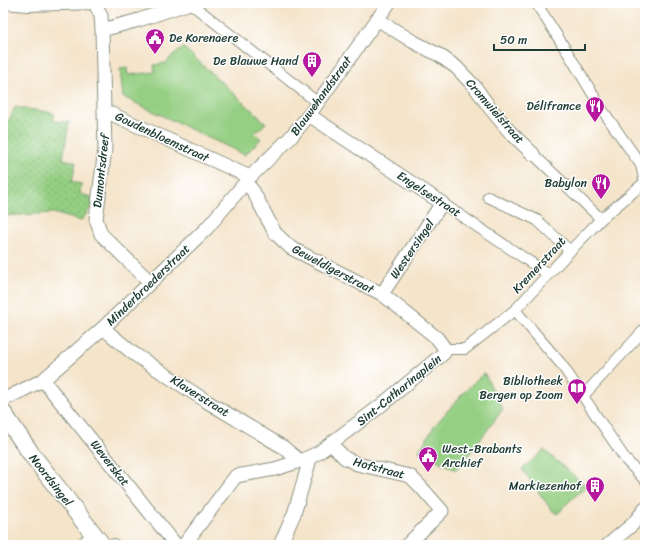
<svg xmlns="http://www.w3.org/2000/svg" width="648" height="548" font-family="Sriracha,sans-serif">
	<style>
		.grass { fill: url(#grass-dots); stroke: #5a865c }
		.garden { fill: #95cf83; stroke: #5a865c }
		.lines { fill: none; stroke-linecap: round; stroke-linejoin: round }
		.pedestrian-casing { stroke: #8a907f; stroke-width: 12 }
		.minor-casing { stroke: #8a907f; stroke-width: 15 }
		.tertiary-casing { stroke: #8a907f; stroke-width: 19 }
		.pedestrian { stroke: #fff; stroke-width: 10 }
		.minor { stroke: #fff; stroke-width: 13 }
		.tertiary { stroke: #fff; stroke-width: 17 }
		.labels { text-anchor: middle; dominant-baseline: central; stroke-width: 3; stroke-linejoin: round; paint-order: stroke }
		.poi-label { font-size: 12px; fill: #1f3d34; stroke: #fff; text-anchor: end }
		.street-label { font-size: 12px; fill: #1f3d34; stroke: #fff }
	</style>
	<defs>
		<pattern id="grass-dots" width="8" height="8" patternUnits="userSpaceOnUse"><rect width="8" height="8" fill="#95cf83"/><path d="M2 2h.1M6 6h.1" fill="none" stroke="#79a96c" stroke-width="1.8" stroke-linecap="round"/></pattern>
	</defs>
	<rect width="100%" height="100%" fill="#fff"/>
	<filter id="ink" filterUnits="userSpaceOnUse"><feTurbulence type="fractalNoise" baseFrequency=".025" numOctaves="2"/><feDisplacementMap in="SourceGraphic" scale="8" xChannelSelector="R" yChannelSelector="G"/><feConvolveMatrix kernelMatrix="1 2 1 2 8 2 1 2 1" color-interpolation-filters="sRGB"/></filter>
	<filter id="wash" filterUnits="userSpaceOnUse"><feTurbulence type="fractalNoise" baseFrequency=".012" numOctaves="4" result="noise"/><feDisplacementMap in="SourceGraphic" scale="16" xChannelSelector="R" yChannelSelector="G"/><feGaussianBlur stdDeviation="0.9" result="paint"/><feColorMatrix in="noise" values="0 0 0 0 0 0 0 0 0 0 0 0 0 0 0 0 0 1.4 0 .05"/><feComposite in="paint" operator="in"/></filter>
	<g filter="url(#wash)">
		<rect width="100%" height="100%" fill="#f4e4ca"/>
		<!-- grass -->
		<path class="grass" d="M15,107l39,6v8l15,1 -6,37 13,3 -4,20 9,2 -1,10 12,3v9l-11,15 -28,-8 -50,3v-94h5z"/>
		<!-- garden -->
		<path class="garden" d="M184,48l82,75 -11,10 6,6 -16,16 -122,-58 -3,-28 7,-1 1,7 27,-3 -1,-7 12,-2 8,-9z
			M484,373l19,36 -45,60h-4l-35,-18 16,-26 32,-36z
			M544,450l43,37 -4,4h-2l-19,17v2l-5,4 -2,-3 -2,1 -31,-43z"/>
	</g>
	<g filter="url(#ink)">
		<g class="lines">
			<defs>
				<path id="pedestrian" d="M190,3l127,99
					M536,3l32,50 35,58 38,54 4,18
					M3,4l25,2 68,-2
					M533,154l68,65
					M488,197l49,23 33,31
					M442,203l106,71
					M515,310l47,55 64,95 19,20
					M445,349h20l50,-39 55,-59 31,-32 44,-37
					M583,396l62,-67
					M112,545l2,-1"/>
				<path id="minor" d="M95,3l6,13 1,14 37,-10 51,-17
					M377,19l35,22 27,14 17,12 19,20 15,21 20,24 23,22
					M102,30l3,119 -9,70 5,15 49,48
					M105,111l145,66
					M309,115l133,88 -60,91
					M103,328l31,26 72,47 77,46 17,14
					M43,380l133,165
					M3,400l40,-20 60,-52 104,-100 43,-51 40,-39 19,-23 80,-112
					M331,444l14,14 12,6 53,12 10,10 22,25 -35,34
					M82,545l5,-4
					M184,545l52,-69 39,-7 25,-8 18,-8 61,-46 65,-54 1,-4 -8,-11 -55,-44 -91,-46 -16,-15 -22,-42 -7,-8
					M280,545l14,-31 17,-58
					M608,545l25,-21 12,-15"/>
				<path id="tertiary" d="M3,413l29,42 70,90"/>
			</defs>
			<!-- pedestrian casing -->
			<use href="#pedestrian" class="pedestrian-casing"/>
			<!-- minor casing -->
			<use href="#minor" class="minor-casing"/>
			<!-- tertiary casing -->
			<use href="#tertiary" class="tertiary-casing"/>
			<!-- pedestrian -->
			<use href="#pedestrian" class="pedestrian"/>
			<!-- minor -->
			<use href="#minor" class="minor"/>
			<!-- tertiary -->
			<use href="#tertiary" class="tertiary"/>
		</g>
	</g>
	<!-- icons -->
	<defs>
		<symbol id="civic-pin" viewBox="-11 -11 22 30"><path d="M0 17L-7.5 6A9.5 9.5 0 1 1 7.5 6Z" fill="#b5179e" stroke="#fff"/><path d="M-.6-6.5H3V-4.5H.6V-3L4-1V1h2V6H-6V1h2V-1L-.6-3ZM-1.2 2.5V6h2.4V2.5Z" fill="#fff"/></symbol>
		<symbol id="building-pin" viewBox="-11 -11 22 30"><path d="M0 17L-7.5 6A9.5 9.5 0 1 1 7.5 6Z" fill="#b5179e" stroke="#fff"/><path d="M-4-6H4V6H1V3H-1V6H-4ZM-2.5-4.3h1.7v1.8h-1.7ZM.8-4.3h1.7v1.8H.8ZM-2.5-1h1.7V.8h-1.7ZM.8-1h1.7V.8H.8Z" fill="#fff"/></symbol>
		<symbol id="restaurant-pin" viewBox="-11 -11 22 30"><path d="M0 17L-7.5 6A9.5 9.5 0 1 1 7.5 6Z" fill="#b5179e" stroke="#fff"/><path d="M-5-6h1v4h1v-4h1v4h1v-4h1v5L-1.5 .5V6h-2V.5L-5-1ZM5-6V6H3V1.5H1.5Q1.5-4 5-6Z" fill="#fff"/></symbol>
		<symbol id="library-pin" viewBox="-11 -11 22 30"><path d="M0 17L-7.5 6A9.5 9.5 0 1 1 7.5 6Z" fill="#b5179e" stroke="#fff"/><path d="M-6-4Q-3-5.5-.7-3.5V5Q-3 3-6 4ZM6-4Q3-5.5 .7-3.5V5Q3 3 6 4Z" fill="#fff"/></symbol>
	</defs>
	<g fill-rule="evenodd">
		<use href="#civic-pin" x="144" y="27" width="22" height="30"/>
		<use href="#building-pin" x="301" y="50" width="22" height="30"/>
		<use href="#restaurant-pin" x="584" y="95" width="22" height="30"/>
		<use href="#restaurant-pin" x="590" y="172" width="22" height="30"/>
		<use href="#library-pin" x="566" y="377" width="22" height="30"/>
		<use href="#civic-pin" x="417" y="445" width="22" height="30"/>
		<use href="#building-pin" x="584" y="475" width="22" height="30"/>
	</g>
	<g class="labels">
		<!-- poi labels -->
		<g class="poi-label">
			<text x="169" y="38" text-anchor="start">De Korenaere</text>
			<text x="298" y="61">De Blauwe Hand</text>
			<text x="581" y="106">Délifrance</text>
			<text x="587" y="183">Babylon</text>
			<text x="563" y="381">Bibliotheek<tspan x="563" dy="14">Bergen op Zoom</tspan></text>
			<text x="442" y="449" text-anchor="start">West-Brabants<tspan x="442" dy="14">Archief</tspan></text>
			<text x="581" y="486">Markiezenhof</text>
		</g>
		<!-- street labels -->
		<g class="street-label">
			<text transform="translate(321 96) rotate(-54)">Blauwehandstraat</text>
			<text transform="translate(495 111) rotate(49)">Cromwielstraat</text>
			<text transform="translate(162 137) rotate(25)">Goudenbloemstraat</text>
			<text transform="translate(101 171) rotate(-84)">Dumontsdreef</text>
			<text transform="translate(429 194) rotate(33)">Engelsestraat</text>
			<text transform="translate(412 249) rotate(-56)">Westersingel</text>
			<text transform="translate(539 265) rotate(-47)">Kremerstraat</text>
			<text transform="translate(333 269) rotate(28)">Geweldigerstraat</text>
			<text transform="translate(148 285) rotate(-44)">Minderbroederstraat</text>
			<text transform="translate(399 390) rotate(-39)">Sint-Catharinaplein</text>
			<text transform="translate(200 396) rotate(32)">Klaverstraat</text>
			<text transform="translate(110 463) rotate(52)">Weverskat</text>
			<text transform="translate(379 468) rotate(15)">Hofstraat</text>
			<text transform="translate(51 480) rotate(52)">Noordsingel</text>
		</g>
	</g>
	<!-- margin -->
	<rect width="648" height="548" fill="none" stroke="#fff" stroke-width="16"/>
	<!-- scale -->
	<path d="M494 44v6h91v-6" fill="none" stroke="#1f3d34" stroke-width="2"/>
	<text x="500" y="44" font-size="12" fill="#1f3d34" stroke="#ffffff" stroke-width="3" paint-order="stroke">50 m</text>
</svg>
